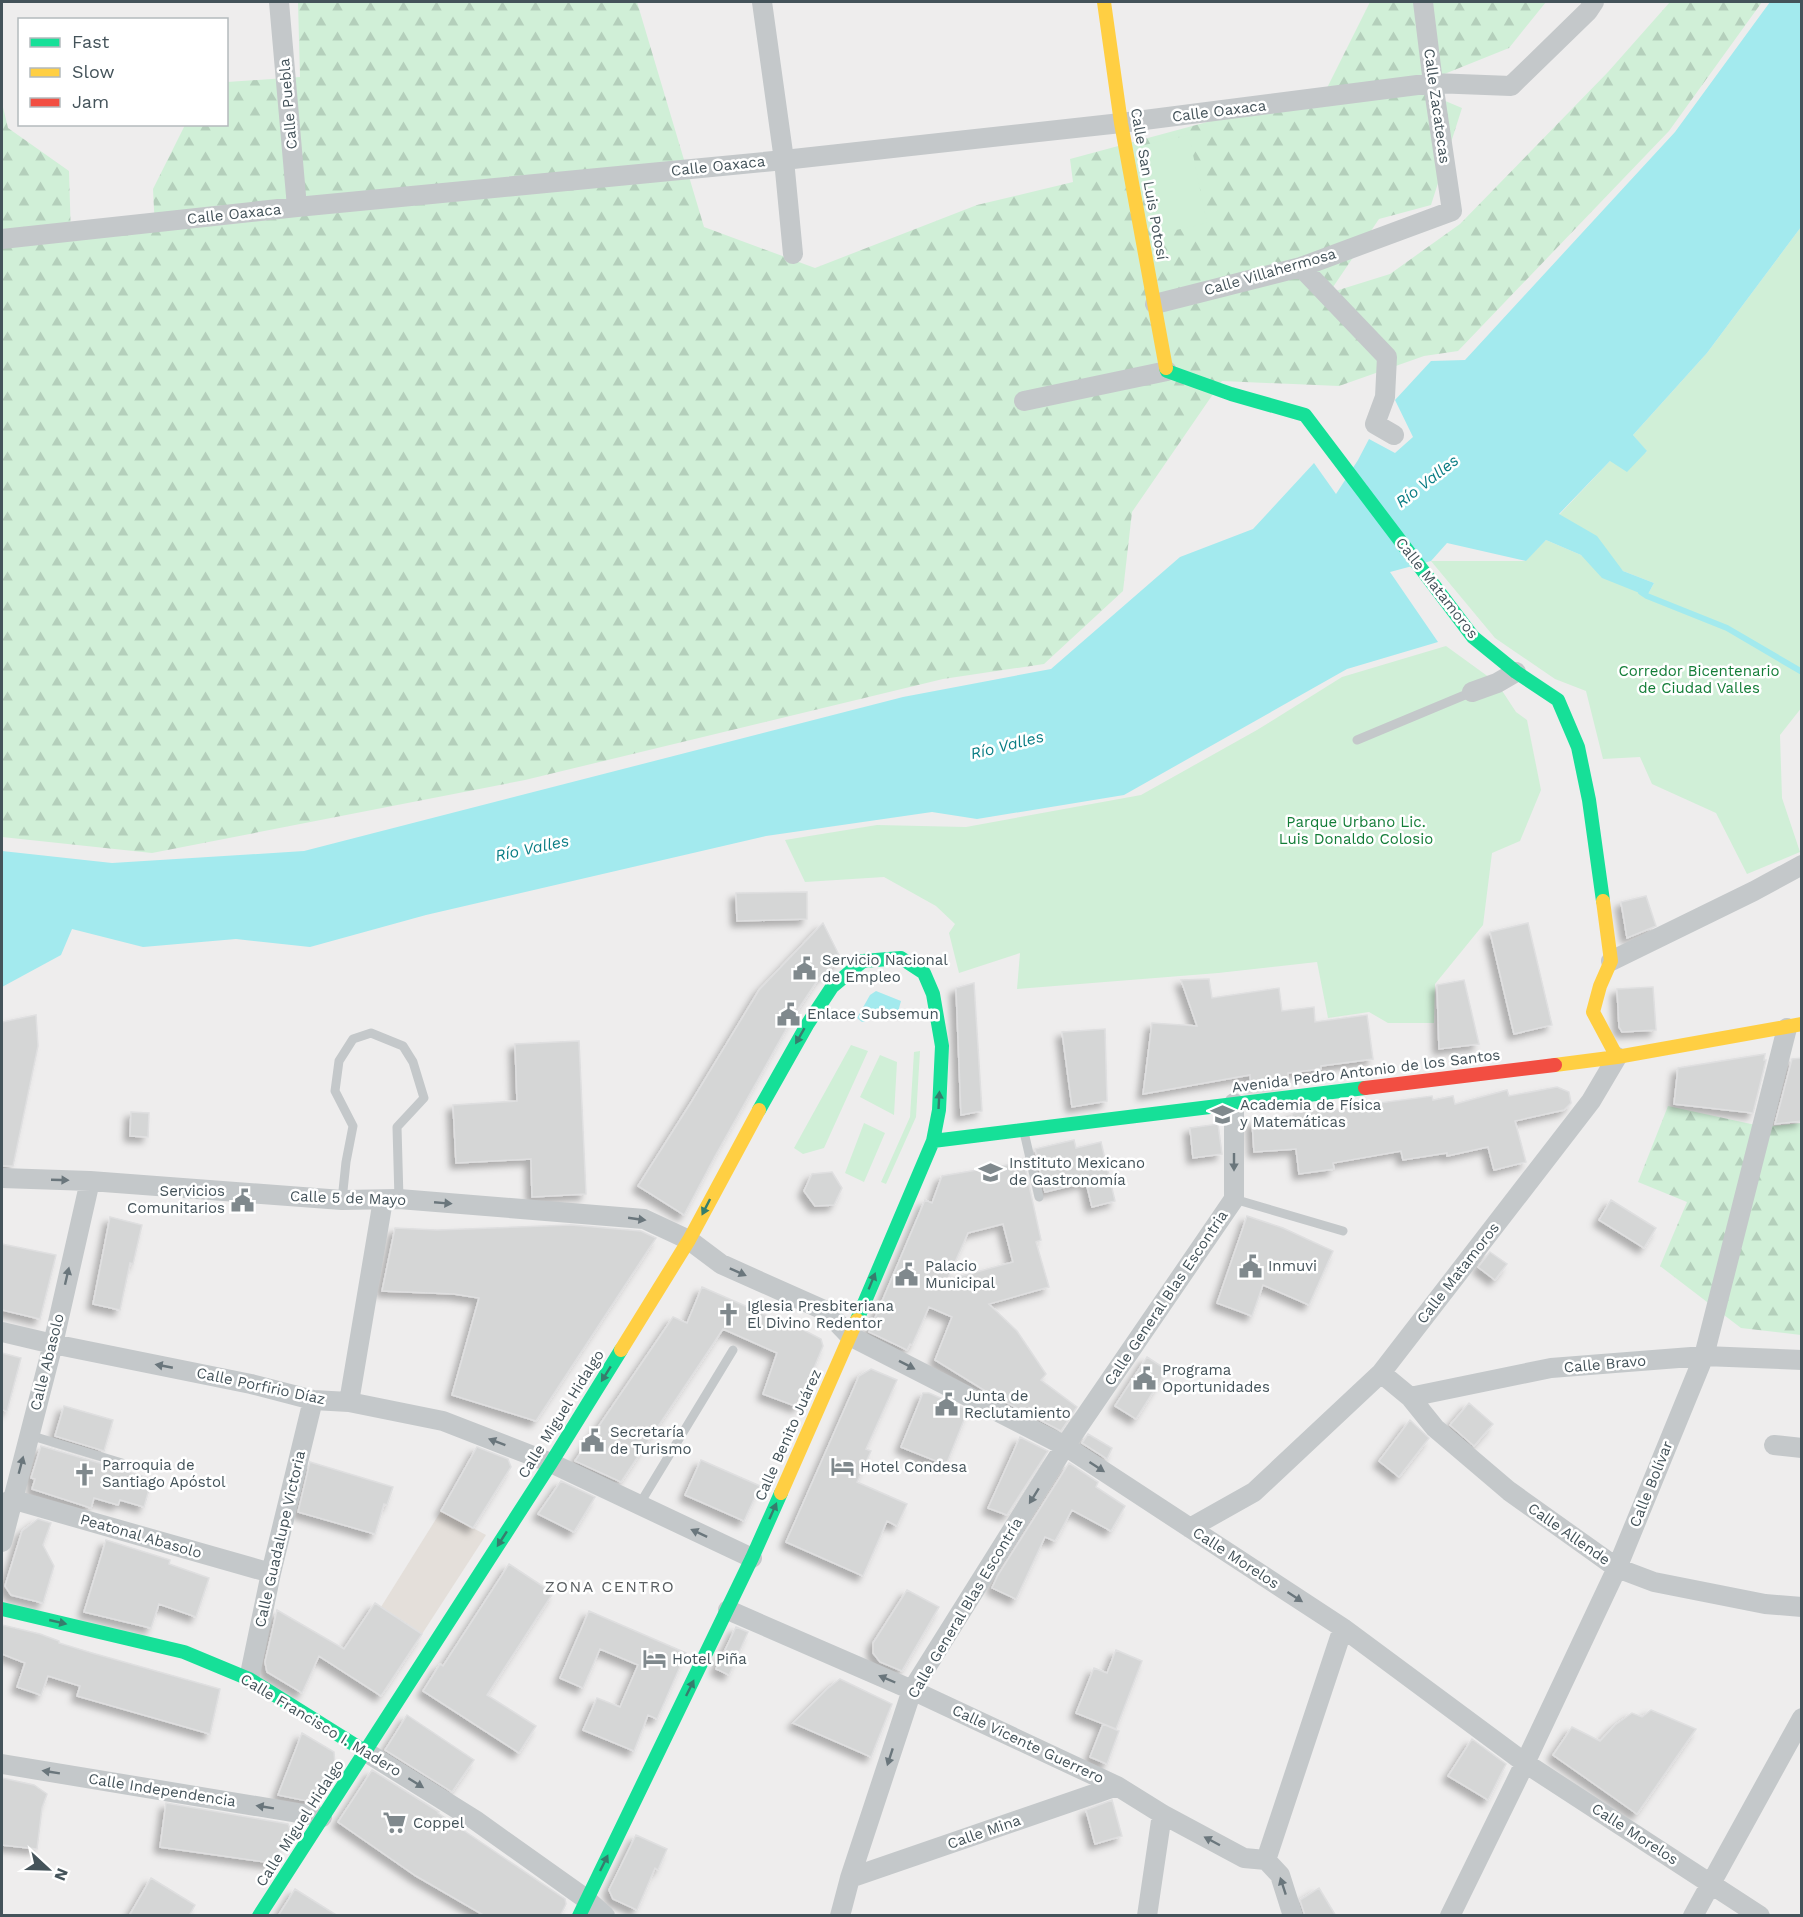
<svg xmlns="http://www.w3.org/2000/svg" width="1803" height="1917" font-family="'Work Sans',sans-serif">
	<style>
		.commercial { fill: #e4dfda }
		.forest { fill: url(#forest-firs) }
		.green { fill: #d0efd7 }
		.water { fill: #a3eaee }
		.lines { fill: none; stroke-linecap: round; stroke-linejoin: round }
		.stream { stroke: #a3eaee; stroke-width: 6 }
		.building { fill: #d5d6d6; stroke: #dfdfe0; stroke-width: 1.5; fill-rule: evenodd; filter: url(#shadow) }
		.lane { stroke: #c4c8ca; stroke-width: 9 }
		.street { stroke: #c4c8ca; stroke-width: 20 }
		.fast { stroke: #16e098; stroke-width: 14 }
		.slow { stroke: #ffcf43; stroke-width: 14 }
		.jam { stroke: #f24e42; stroke-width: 14 }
		.oneway { fill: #367d6d }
		.oneway2 { fill: #6a767c }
		.labels { text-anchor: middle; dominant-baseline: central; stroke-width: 5; stroke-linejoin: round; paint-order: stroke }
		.street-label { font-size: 15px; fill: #44535a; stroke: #fff }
		.park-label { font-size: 15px; fill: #137d38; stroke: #fff }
		.poi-label { font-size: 15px; fill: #44535a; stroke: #fff; text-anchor: start }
		.water-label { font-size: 16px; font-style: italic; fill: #0a7d84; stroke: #fff }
		.neighbourhood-label { font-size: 16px; letter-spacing: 1.5px; fill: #595e61; stroke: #fff }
	</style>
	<defs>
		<pattern id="forest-firs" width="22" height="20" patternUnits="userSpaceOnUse" patternTransform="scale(1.5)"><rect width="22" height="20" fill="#d0efd7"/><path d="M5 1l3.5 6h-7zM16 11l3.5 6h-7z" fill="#b4cfbb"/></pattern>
		<filter id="shadow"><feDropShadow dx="-5.5" dy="5.5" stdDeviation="3" flood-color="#0004"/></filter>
	</defs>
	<rect width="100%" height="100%" fill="#eeeded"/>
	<!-- commercial -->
	<path class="commercial" d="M441,1511l45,24 -64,99 -41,-27z"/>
	<!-- forest -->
	<path class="forest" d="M298,2h339l67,225 111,41 162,-63 96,-23 -3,-23 256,-69 44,-88h176l-37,46 -97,39 50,21 -31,97 -52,14 -50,74 61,-19 70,-50 148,-152 62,-70h92l-93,129 -211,220 -34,5 -85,30 -117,-5 -90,131 -9,79 -79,73 -101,15 -418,101 -373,73 -150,-16v-734l6,25 61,43 2,67 84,-9 -2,-40 32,-64 41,-1 1,-42 73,-5z
		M1668,1106l97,21 36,-4v212l-60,-7 -81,-62 27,-64 -49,-20z"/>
	<!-- green -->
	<path class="green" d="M1189,135l18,88 -53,12 -19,-88z
		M1801,227l1,480 -22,28 2,63 18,54 -53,22 -31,-61 -64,-29 -12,-27 -37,2 -17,-68 -31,-12 -60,-41 -64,-77h94l21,-21 35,15 66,41 7,-13 -31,-12 -64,-56 51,-54 37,-9 -14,-17 74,-82z
		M1446,646l51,37 19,29 11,8 14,70 -21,51 -28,12 -9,72 -48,59 -1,39h-46l-19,-11 -41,6 -11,-56 -99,11 -201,16 3,-36 -61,20 -10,-40 6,-9 -19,-18 -52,-29 -79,5 -20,-42 92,-15 89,2 175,-32 116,-65 85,-53z
		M851,1045l17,6 -44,97 -21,6 -9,-6z
		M920,1051l-4,66 -30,67 -5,-2 29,-65 4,-65z
		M880,1055l17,7 -3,53 -34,-18z
		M864,1123l21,10 -21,49 -19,-9z"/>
	<!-- water -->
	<path class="water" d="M1770,2h31v225l-94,126 -74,82 14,16 -20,21 -17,-11 -51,53 38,22 26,35 31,12 -7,13 -45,-18 -21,-23 -35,-15 -20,21 -79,-18 -16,18 -41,11 48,70 -91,27 -223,126 -147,24 -45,-7 -166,24 -340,79 -116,32 -74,-8 -93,8 -71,-18 -11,26 -59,32v-136l110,12 192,-12 599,-154 148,-28 129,-112 73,-28 61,-66 22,31 22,-34 11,-21 26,14 18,-16 -18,-37 36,-39 34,-1 210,-228z
		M876,991l25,10 -3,11 -36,10 -5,-4 13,-23z"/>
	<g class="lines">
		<!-- stream -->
		<path class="stream" d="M1641,592l6,4 80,32 75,44"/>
	</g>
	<!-- building -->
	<path class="building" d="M807,892v27l-70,2 -1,-28z
		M1646,896l10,30 -29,12 -6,-36z
		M823,923l18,36 -22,19 -26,39 -79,141 -30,57 -46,-29 52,-82 69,-114z
		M1528,923l24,102 -38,9 -24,-102z
		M1209,979l3,19 67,-10 3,23 32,-4 1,15 52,-7 6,44 -52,7v3l-33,4v8l-37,5 -1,-11 -107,19 9,-71 45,3 -16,-46z
		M1464,980l15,64 -40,5 -2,-64z
		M974,983l8,128 -21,4 -5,-127z
		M1653,987l3,43 -34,2 -3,-5 -2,-38z
		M36,1015l2,31 -25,120h-11v-144z
		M1105,1029l2,72 -35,6 -10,-75z
		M579,1041l7,153 -54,3 -1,-38 -75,4 -3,-58 64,-4 -2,-57z
		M1765,1054l-1,6h2l-13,53 -79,-9 4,-36z
		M1802,1058v63l-27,3 17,-65z
		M1557,1087l12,5 2,11 -7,7 -49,11 11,41 -32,8 -6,-23 -41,9v-3l-44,7 -2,-9 -68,12 1,6 -35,5 -3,-25 -42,3 -2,-31 40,-3v-5l35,-4v1l105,-14 1,4 20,-4 2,8 52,-14 2,6z
		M131,1112l18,1 -1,24 -18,-1z
		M1218,1124l4,30 -29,4 -3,-30z
		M1074,1140l2,8 25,-6 14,59 -23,6 -6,-25 -41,10 -10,-43z
		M1024,1162l17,78 -5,2 13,45 -60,17 28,27 29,43 -5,6 36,27 -16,24 -69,-36 -57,-35 17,-43 -23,-10 -17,38 -2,-1 -3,6 -38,-18 56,-132 7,3 10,-27zM1003,1224l10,38 -66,18 21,-47z
		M832,1172l10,16 -8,17 -19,1 -11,-15 8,-17z
		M1611,1200l45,28 -12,20 -45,-28z
		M1247,1216l36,12 50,23 -24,54 -46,-20 -11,31 -35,-13z
		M110,1217l32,8 -9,39 -3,-1 -10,47 -27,-6z
		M571,1225l70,6 15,7 -120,183 -84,-26 27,-97 -25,-4 -72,-3 13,-63 42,2z
		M2,1244l54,11 -16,64 -38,-9z
		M1490,1252l17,12 -12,16 -17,-13z
		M702,1287l89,39 1,-2 29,15 2,7 -25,61 -35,-13 14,-41 -54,-24 -102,153 -46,-21 98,-144 14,6z
		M2,1353l19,5 -14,53 -5,-1z
		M1147,1357l20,13 -31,49 -21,-13z
		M871,1369l26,11 -31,69 5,2 -14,31 50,22 -10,22 -10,-5 -24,55 -77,-34 73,-166z
		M923,1393h6l39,17 -22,55 -45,-18z
		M1469,1403l24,21 -19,22 -24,-21z
		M64,1406l49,14 -9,31 -49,-15z
		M1410,1420l19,18 -30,39 -20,-16z
		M1088,1434l24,14 -5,11 -25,-16z
		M1020,1437l28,14 -41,64 -19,-7z
		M41,1446l79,23 7,-1 -2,3 27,8 -8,28 -24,-7 -2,5 -24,-7 -3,10 -59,-19 3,-10 -4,-1z
		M477,1447l31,12 3,8 -38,61 -32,-17z
		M701,1460l59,26 -16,35 -59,-26z
		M310,1462l83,25 -6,18 -3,-1 -9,30 -77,-22z
		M1069,1463l29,19 -2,5 29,19 -14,25 -39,-21 -17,31 -10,-4 -29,62 -24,-11 6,-13z
		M561,1481l34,16 -21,35 -36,-18z
		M38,1519l13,4 -8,22 11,21 -11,37 -32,-8 -6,-9 17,-55z
		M106,1540l64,20 -1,4 40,14 -13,39 -37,-13 -8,24 -67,-16z
		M509,1564l44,29 -66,102 49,31 -17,27 -96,-62 17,-27 3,2z
		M907,1590l32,17 -37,64 -22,-9 -7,-9v-10z
		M375,1603l47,31 -41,62 -62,-40 -17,37 -35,-21 -2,-10 12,-52 67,39z
		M589,1611l97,42 -29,66 -9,-4 -14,36 -51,-21 14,-32 23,9 18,-42 -38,-16 -17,39 -23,-10z
		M2,1625l38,9 19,7v2l33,10 128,36 -10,45 -133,-38 3,-10 -32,-10 -7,19 -24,-8 8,-24 -23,-9z
		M736,1627l12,5 -19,43 -13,-6z
		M1116,1650l26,11 -26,68 -40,-16 18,-45 13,5z
		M840,1679l52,25 -21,53 -78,-34 34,-34z
		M1651,1710l45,19 -59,85 -84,-59 19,-28 28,14 15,-16 17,-12 10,4z
		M407,1715l67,45 -22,32 -67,-42z
		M1103,1724l16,7 -12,33 -17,-7z
		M302,1733l32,19 1,13 -4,11 -15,23 -4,3 -34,-7z
		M1472,1739l34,25 -18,36 -40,-24z
		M372,1770l67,42 -1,1 127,86 1,5 -6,12h-75l-69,-40 -78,-54z
		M2,1778l32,7 13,9 -5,14 -5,41 -35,-4z
		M1112,1800l10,36 -27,8 -9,-34z
		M166,1803l122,21 3,7 -19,32 -112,-16z
		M636,1835l31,14 -9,21 -3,-2 -18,42 -24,-11 -4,-9z
		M151,1878l44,27 -6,11h-60z
		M1319,1888l17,28h-31l-5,-16z
		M295,1889l43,27h-60z"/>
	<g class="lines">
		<!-- lane -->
		<path class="lane" d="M1357,740l115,-48
			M1024,1132l15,65
			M1234,1199l109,32
			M342,1200l4,-38 7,-36 -18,-35 4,-30 14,-22 18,-6 32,13 10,16 11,36 -27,29 2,72
			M29,1435l93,28
			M639,1505l94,-155"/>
		<!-- street -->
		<path class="street" d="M279,2l18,205
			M762,2l22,158 9,94
			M2,239l295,-32 487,-47 337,-37 312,-40 78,3 77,-75 6,-9
			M1301,267l86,90 -2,40 -10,27 19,11
			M1155,304l146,-37 151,-56 -19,-128 -10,-81
			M1024,401l143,-30
			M1472,692l25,-9 19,-11
			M1611,961l143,-70 48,-26
			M2,1178l88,3 252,19 57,-1 245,20 45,21 32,24 105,47 24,25 215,110 278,182 182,135 235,153
			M2,1332l51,12 198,40 62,16 36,2 94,19 108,42 201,95
			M1381,1373l29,24 25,31 74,63 108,77 37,14 111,22 37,3
			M1410,1397l141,-29 153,-12 98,4
			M349,1402l34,-202
			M1774,1445l28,3
			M11,1499l260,74
			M1190,1528l64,-36 127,-119 210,-272 26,-44
			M2,1542l51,-198 37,-163
			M728,1610l184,80 205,96 45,28 82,44 22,2 14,15 13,41
			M249,1679l22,-106 42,-173
			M366,1752l109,68 111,79 19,17
			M2,1764l320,53
			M1266,1860l77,-232
			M850,1878l267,-92
			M840,1916l10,-38 62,-188 153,-244 169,-247v-96
			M1147,1916l15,-102
			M1450,1916l75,-153 92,-195 87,-212 83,-328
			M1693,1916l109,-198"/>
		<!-- fast -->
		<path class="fast" d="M1166,368l1,3 64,23 74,21 168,222 43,35 42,28 20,47 11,53 14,101
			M759,1110l48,-85 25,-38 31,-26 38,-3 23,15 9,21 9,52 -3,64 -6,31 -76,179
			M933,1141l432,-53
			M2,1609l182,43 65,27 117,73
			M259,1916l292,-453 70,-113
			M579,1916l173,-358 29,-65"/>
		<!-- slow -->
		<path class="slow" d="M1104,2l17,121 45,245
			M1603,901l8,60 -11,25 -7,26 24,45
			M1555,1065l62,-8 185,-33
			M621,1350l68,-110 70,-130
			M781,1493l76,-173"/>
		<!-- jam -->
		<path class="jam" d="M1365,1088l190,-23"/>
	</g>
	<!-- one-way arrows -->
	<defs><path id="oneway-solid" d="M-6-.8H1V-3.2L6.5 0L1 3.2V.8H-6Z" transform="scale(1.5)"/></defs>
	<g class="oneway">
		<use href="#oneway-solid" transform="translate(800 1036) rotate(120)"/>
		<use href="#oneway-solid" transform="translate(939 1100) rotate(-87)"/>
		<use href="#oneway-solid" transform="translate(706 1207) rotate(117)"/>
		<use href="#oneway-solid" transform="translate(872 1281) rotate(-68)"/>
		<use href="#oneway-solid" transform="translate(606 1374) rotate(122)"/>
		<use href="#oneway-solid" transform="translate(773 1511) rotate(-66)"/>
		<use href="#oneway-solid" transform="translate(502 1539) rotate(123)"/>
		<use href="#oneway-solid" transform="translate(58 1622) rotate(13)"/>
		<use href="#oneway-solid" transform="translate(690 1688) rotate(-64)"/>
		<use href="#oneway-solid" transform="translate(604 1863) rotate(-64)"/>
	</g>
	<g class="oneway2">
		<use href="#oneway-solid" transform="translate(1234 1162) rotate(90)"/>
		<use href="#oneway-solid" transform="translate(60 1180) rotate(2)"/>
		<use href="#oneway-solid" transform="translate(443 1203) rotate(5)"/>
		<use href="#oneway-solid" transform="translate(637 1219) rotate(8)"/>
		<use href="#oneway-solid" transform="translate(738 1272) rotate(24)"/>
		<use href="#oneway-solid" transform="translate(67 1276) rotate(-77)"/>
		<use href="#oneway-solid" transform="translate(907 1365) rotate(27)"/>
		<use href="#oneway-solid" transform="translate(164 1366) rotate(-169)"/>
		<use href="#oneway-solid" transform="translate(497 1442) rotate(-159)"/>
		<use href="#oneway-solid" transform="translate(21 1465) rotate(-75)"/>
		<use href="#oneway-solid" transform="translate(1097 1467) rotate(33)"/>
		<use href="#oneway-solid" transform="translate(1034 1496) rotate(122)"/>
		<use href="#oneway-solid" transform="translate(699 1533) rotate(-155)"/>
		<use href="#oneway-solid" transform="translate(1295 1597) rotate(33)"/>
		<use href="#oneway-solid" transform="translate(887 1679) rotate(-157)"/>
		<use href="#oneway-solid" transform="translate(890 1757) rotate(108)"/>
		<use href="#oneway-solid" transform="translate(51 1772) rotate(-171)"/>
		<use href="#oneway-solid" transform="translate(416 1783) rotate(32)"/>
		<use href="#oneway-solid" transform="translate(265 1807) rotate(-171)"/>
		<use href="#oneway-solid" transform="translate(1212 1841) rotate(-152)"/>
		<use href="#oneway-solid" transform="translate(1283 1886) rotate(-108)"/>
	</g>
	<!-- icons -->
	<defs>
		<symbol id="civic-bare" viewBox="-9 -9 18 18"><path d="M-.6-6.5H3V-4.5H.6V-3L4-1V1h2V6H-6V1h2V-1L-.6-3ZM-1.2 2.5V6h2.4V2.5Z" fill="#80898d" stroke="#fff" stroke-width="2.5" paint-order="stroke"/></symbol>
		<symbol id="school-bare" viewBox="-9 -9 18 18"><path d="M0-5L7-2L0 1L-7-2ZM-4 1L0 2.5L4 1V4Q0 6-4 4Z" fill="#80898d" stroke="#fff" stroke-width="2.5" paint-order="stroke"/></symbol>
		<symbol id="university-bare" viewBox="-9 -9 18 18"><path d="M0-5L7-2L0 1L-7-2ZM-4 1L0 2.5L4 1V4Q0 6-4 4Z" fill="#80898d" stroke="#fff" stroke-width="2.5" paint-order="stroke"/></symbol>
		<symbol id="church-bare" viewBox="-9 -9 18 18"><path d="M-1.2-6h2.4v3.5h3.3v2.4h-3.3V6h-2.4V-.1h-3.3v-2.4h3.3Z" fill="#80898d" stroke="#fff" stroke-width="2.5" paint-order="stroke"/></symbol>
		<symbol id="hotel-bare" viewBox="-9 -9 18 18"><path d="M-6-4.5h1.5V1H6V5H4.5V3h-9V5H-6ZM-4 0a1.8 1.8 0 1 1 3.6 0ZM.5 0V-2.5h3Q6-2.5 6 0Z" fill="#80898d" stroke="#fff" stroke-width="2.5" paint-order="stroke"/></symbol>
		<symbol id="supermarket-bare" viewBox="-9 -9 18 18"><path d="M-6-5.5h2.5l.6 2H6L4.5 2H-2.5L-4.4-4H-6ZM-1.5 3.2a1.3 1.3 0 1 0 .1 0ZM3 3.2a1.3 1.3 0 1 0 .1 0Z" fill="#80898d" stroke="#fff" stroke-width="2.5" paint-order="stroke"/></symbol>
	</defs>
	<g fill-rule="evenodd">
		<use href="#civic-bare" x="788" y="952" width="33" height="33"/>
		<use href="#civic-bare" x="772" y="998" width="33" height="33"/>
		<use href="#school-bare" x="1206" y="1098" width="33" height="33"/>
		<use href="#university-bare" x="974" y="1156" width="33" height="33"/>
		<use href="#civic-bare" x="226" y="1184" width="33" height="33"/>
		<use href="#civic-bare" x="1234" y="1250" width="33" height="33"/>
		<use href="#civic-bare" x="890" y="1258" width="33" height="33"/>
		<use href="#church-bare" x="712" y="1298" width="33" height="33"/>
		<use href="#civic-bare" x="1128" y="1362" width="33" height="33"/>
		<use href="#civic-bare" x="930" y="1388" width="33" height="33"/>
		<use href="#civic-bare" x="576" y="1424" width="33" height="33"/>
		<use href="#hotel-bare" x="826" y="1450" width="33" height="33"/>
		<use href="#church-bare" x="68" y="1458" width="33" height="33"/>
		<use href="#hotel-bare" x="638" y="1642" width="33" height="33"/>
		<use href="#supermarket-bare" x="378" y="1806" width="33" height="33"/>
	</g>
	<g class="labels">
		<!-- street labels -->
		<g class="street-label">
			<text transform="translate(288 104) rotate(-95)">Calle Puebla</text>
			<text transform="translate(1437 106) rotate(82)">Calle Zacatecas</text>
			<text transform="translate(1219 111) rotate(-7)">Calle Oaxaca</text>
			<text transform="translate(718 166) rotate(-6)">Calle Oaxaca</text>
			<text transform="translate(1149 184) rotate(80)">Calle San Luis Potosí</text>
			<text transform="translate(234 214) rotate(-6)">Calle Oaxaca</text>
			<text transform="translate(1270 272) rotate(-16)">Calle Villahermosa</text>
			<text transform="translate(1437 588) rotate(52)">Calle Matamoros</text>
			<text transform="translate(1366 1071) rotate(-7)">Avenida Pedro Antonio de los Santos</text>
			<text transform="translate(348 1198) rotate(2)">Calle 5 de Mayo</text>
			<text transform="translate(1458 1273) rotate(-52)">Calle Matamoros</text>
			<text transform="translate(1166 1298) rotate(-56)">Calle General Blas Escontria</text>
			<text transform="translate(47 1362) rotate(-76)">Calle Abasolo</text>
			<text transform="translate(1605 1364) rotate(-5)">Calle Bravo</text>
			<text transform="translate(261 1386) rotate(12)">Calle Porfirio Díaz</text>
			<text transform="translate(561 1414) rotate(-58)">Calle Miguel Hidalgo</text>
			<text transform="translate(788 1435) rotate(-66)">Calle Benito Juárez</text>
			<text transform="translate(1651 1484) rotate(-68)">Calle Bolívar</text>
			<text transform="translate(1569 1534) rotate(35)">Calle Allende</text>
			<text transform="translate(141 1536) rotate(16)">Peatonal Abasolo</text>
			<text transform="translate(280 1539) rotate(-77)">Calle Guadalupe Victoria</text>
			<text transform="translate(1236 1558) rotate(33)">Calle Morelos</text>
			<text transform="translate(965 1608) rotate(-59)">Calle General Blas Escontría</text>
			<text transform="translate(321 1725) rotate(31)">Calle Francisco I. Madero</text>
			<text transform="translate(1028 1744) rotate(25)">Calle Vicente Guerrero</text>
			<text transform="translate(162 1790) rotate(9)">Calle Independencia</text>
			<text transform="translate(300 1823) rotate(-57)">Calle Miguel Hidalgo</text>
			<text transform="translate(984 1832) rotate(-19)">Calle Mina</text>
			<text transform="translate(1635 1834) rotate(33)">Calle Morelos</text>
		</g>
		<!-- park labels -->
		<g class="park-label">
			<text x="1699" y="671">Corredor Bicentenario<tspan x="1699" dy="17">de Ciudad Valles</tspan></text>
			<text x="1356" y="822">Parque Urbano Lic.<tspan x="1356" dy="17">Luis Donaldo Colosio</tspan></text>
		</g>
		<!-- poi labels -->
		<g class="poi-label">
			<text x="822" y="960">Servicio Nacional<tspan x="822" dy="17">de Empleo</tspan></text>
			<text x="807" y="1014">Enlace Subsemun</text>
			<text x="1240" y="1105">Academia de Física<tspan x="1240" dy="17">y Matemáticas</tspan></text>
			<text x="1009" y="1163">Instituto Mexicano<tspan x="1009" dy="17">de Gastronomía</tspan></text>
			<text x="225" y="1191" text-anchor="end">Servicios<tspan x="225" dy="17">Comunitarios</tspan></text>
			<text x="925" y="1266">Palacio<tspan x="925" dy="17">Municipal</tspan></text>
			<text x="1268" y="1266">Inmuvi</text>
			<text x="747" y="1306">Iglesia Presbiteriana<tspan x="747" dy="17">El Divino Redentor</tspan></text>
			<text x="1162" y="1370">Programa<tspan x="1162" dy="17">Oportunidades</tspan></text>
			<text x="964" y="1396">Junta de<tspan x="964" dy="17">Reclutamiento</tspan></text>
			<text x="610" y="1432">Secretaría<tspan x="610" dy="17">de Turismo</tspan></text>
			<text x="102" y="1465">Parroquia de<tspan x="102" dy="17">Santiago Apóstol</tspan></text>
			<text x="860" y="1467">Hotel Condesa</text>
			<text x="672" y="1659">Hotel Piña</text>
			<text x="413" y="1823">Coppel</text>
		</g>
		<!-- water labels -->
		<g class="water-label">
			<text transform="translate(1427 481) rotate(-38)">Río Valles</text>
			<text transform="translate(1007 745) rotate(-14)">Río Valles</text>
			<text transform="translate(532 848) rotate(-12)">Río Valles</text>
		</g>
		<!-- neighbourhood labels -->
		<g class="neighbourhood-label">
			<text x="610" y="1586">ZONA CENTRO</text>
		</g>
	</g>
	<!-- border -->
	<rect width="1803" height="1917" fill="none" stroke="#44535a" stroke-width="6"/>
	<!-- legend -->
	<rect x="18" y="18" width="210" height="108" fill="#ffffff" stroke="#b4babd" stroke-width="1.5"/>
	<rect x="30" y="38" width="30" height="9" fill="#16e098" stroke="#b4babd" stroke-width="1.5"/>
	<text x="72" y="48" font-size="18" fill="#44535a">Fast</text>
	<rect x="30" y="68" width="30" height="9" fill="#ffcf43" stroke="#b4babd" stroke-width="1.5"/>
	<text x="72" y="78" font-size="18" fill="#44535a">Slow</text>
	<rect x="30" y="98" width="30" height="9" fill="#f24e42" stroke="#b4babd" stroke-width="1.5"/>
	<text x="72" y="108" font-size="18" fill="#44535a">Jam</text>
	<!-- north arrow -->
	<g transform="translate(48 1869) rotate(112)" stroke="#ffffff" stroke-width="4.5" paint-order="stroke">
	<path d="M0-4.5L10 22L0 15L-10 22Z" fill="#44535a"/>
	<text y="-9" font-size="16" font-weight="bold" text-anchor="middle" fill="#44535a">N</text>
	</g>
</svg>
